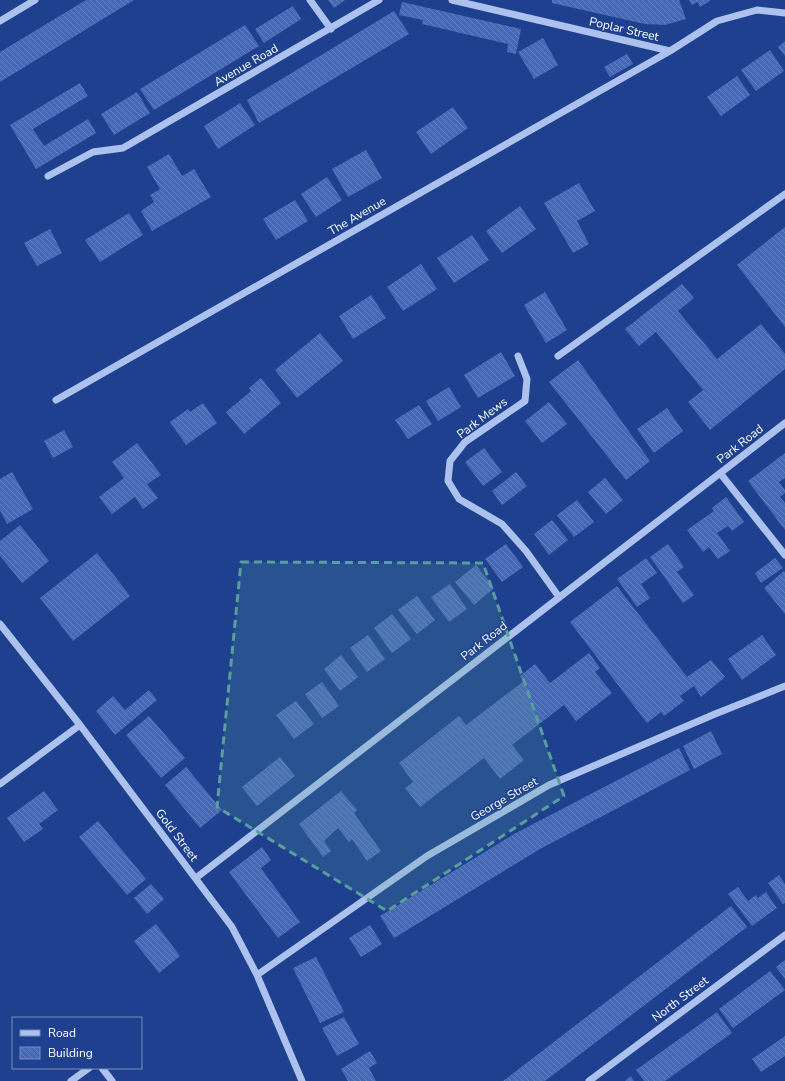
<svg xmlns="http://www.w3.org/2000/svg" width="785" height="1081" font-family="'Nunito Sans',sans-serif">
	<style>
		.building { fill: url(#building-back-hatch) }
		.lines { fill: none; stroke-linecap: round; stroke-linejoin: round }
		.minor { stroke: #acc1ed; stroke-width: 7 }
		.marked { fill: #579f9a; fill-opacity: 0.2; stroke: #579f9a; stroke-width: 3; stroke-dasharray: 8 5; stroke-linejoin: round }
		.labels { text-anchor: middle; dominant-baseline: central; stroke-width: 3; stroke-linejoin: round; paint-order: stroke }
		.street-label { font-size: 12px; fill: #fff; stroke: #1e408e }
	</style>
	<defs>
		<pattern id="building-back-hatch" width="6" height="6" patternUnits="userSpaceOnUse"><rect width="6" height="6" fill="#4769b5"/><path d="M-1 5l2 2M0 0l6 6M5-1l2 2" fill="none" stroke="#6380c0"/></pattern>
	</defs>
	<rect width="100%" height="100%" fill="#1e408e"/>
	<!-- building -->
	<path class="building" d="M86,0h48l-134,82v-30z
		M328,0h17l-11,8z
		M552,0h127l7,19 -21,6 -20,-1 -93,-21z
		M689,0h21v1l-10,6 -2,-5 -6,3z
		M402,2l119,27 -5,25 -9,-2 1,-8 -86,-20 1,-4 -24,-5z
		M293,6l8,13 -37,24 -9,-14z
		M394,11l15,23 -150,89 -12,-23z
		M245,25l14,21 -105,64 -14,-21z
		M543,38l15,27 -24,14 -16,-27z
		M785,41v15l-7,-9z
		M770,50l14,21 -28,20 -15,-21z
		M627,54l6,10 -23,13 -6,-10z
		M737,76l13,19 -29,21 -14,-19z
		M80,83l8,13 -55,33 11,17 44,-27 8,14 -60,36 -26,-44z
		M137,92l13,21 -36,22 -13,-21z
		M240,103l15,22 -37,24 -14,-23z
		M453,107l15,21 -37,26 -15,-22z
		M366,150l16,28 -34,19 -16,-28z
		M169,154l13,22 12,-7 17,28 -59,34 -11,-20 13,-9 -4,-7 10,-6 -13,-22z
		M327,177l15,23 -26,17 -15,-23z
		M579,183l16,28 -18,10 12,23 -16,9 -29,-50z
		M295,200l13,21 -32,19 -13,-21z
		M520,206l16,23 -34,24 -16,-22z
		M129,213l14,22 -43,27 -15,-22z
		M785,227v100l-48,-62z
		M50,229l12,24 -25,13 -13,-23z
		M472,235l17,25 -35,23 -17,-25z
		M421,264l16,25 -34,22 -16,-24z
		M682,284l12,14 -16,13 39,48 44,-35 24,30v15l-75,61 -22,-28 15,-12 -47,-58 -17,14 -14,-17z
		M545,292l22,38 -21,13 -22,-38z
		M371,295l15,23 -33,21 -14,-23z
		M320,333l23,28 -46,37 -22,-28z
		M501,352l14,24 -37,22 -14,-23z
		M578,360l72,101 -24,19 -77,-98z
		M261,378l20,25 -37,31 -18,-22 25,-21 -2,-3z
		M449,387l12,20 -23,14 -12,-20z
		M549,402l18,22 -25,19 -17,-22z
		M203,403l14,20 -31,22 -16,-23 18,-13 2,3z
		M419,405l13,19 -24,15 -13,-19z
		M667,408l16,23 -29,22 -17,-24z
		M64,430l9,17 -20,11 -9,-17z
		M137,443l24,32 -14,9 11,14 -15,11 -8,-12 -23,17 -13,-17 25,-19 -12,-16z
		M484,448l18,24 -19,14 -18,-24z
		M785,453v25l-6,4 6,8v3l-5,4 5,6v27l-37,-49z
		M12,472l21,37 -26,15 -7,-14v-31z
		M516,472l11,14 -25,19 -10,-14z
		M605,478l18,22 -17,14 -18,-22z
		M726,497l18,25 -12,9 -4,-5 -11,7 13,18 -12,8 -9,-12 -6,5 -16,-22 27,-19 -2,-3z
		M577,500l17,22 -20,15 -17,-22z
		M552,520l16,20 -19,15 -15,-21z
		M20,525l29,36 -27,22 -22,-27v-15z
		M506,544l17,23 -21,15 -17,-23z
		M668,544l16,23 -7,5 17,23 -11,8 -33,-46z
		M97,553l33,43 -57,45 -33,-43z
		M646,558l11,15 -16,11 9,14 -13,9 -20,-28z
		M775,558l8,10 -22,15 -6,-10z
		M476,565l18,23 -20,17 -19,-23z
		M784,571l1,1v42l-21,-26z
		M450,584l17,25 -18,13 -18,-25z
		M617,586l70,91 24,-17 14,17 -24,20 -7,-11 -14,10 4,5 -20,15 -3,-4 -14,11 -77,-101z
		M417,596l18,24 -18,14 -19,-24z
		M392,614l19,25 -19,14 -18,-25z
		M368,635l17,24 -18,13 -17,-24z
		M762,635l14,20 -34,25 -14,-21z
		M589,653l11,15 -5,4 17,21 -36,28 -12,-16 -52,40 12,15 -24,19 -16,-21 -64,49 -15,-19 8,-6 -14,-19 60,-47 7,9 58,-44 -4,-5 15,-12 15,19z
		M341,655l17,22 -18,14 -16,-22z
		M322,682l17,24 -17,12 -17,-24z
		M149,690l8,10 -42,35 -19,-24 17,-15 12,14z
		M296,701l18,23 -20,15 -18,-24z
		M149,716l36,42 -24,20 -35,-43z
		M711,731l11,23 -28,15 -11,-23z
		M679,748l11,22 -150,79 -146,89 -14,-22 134,-82z
		M280,757l15,19 -38,30 -15,-19z
		M186,767l36,43 -22,18 -35,-43z
		M44,791l14,19 -19,14 4,5 -19,13 -17,-24z
		M341,791l16,19 -3,3 27,38 -14,10 -15,-22 -3,3 -11,-14 -14,13 7,10 -8,6 -24,-33z
		M98,821l48,58 -19,16 -48,-58z
		M262,847l9,13 -10,8 39,54 -22,16 -49,-66z
		M779,875l6,9v19l-2,1 -15,-21z
		M151,884l13,15 -17,15 -13,-16z
		M738,887l10,14 8,-6 2,3 8,-6 11,16 -25,18 -24,-32z
		M731,906l16,21 -202,154h-42z
		M156,924l24,32 -21,17 -25,-32z
		M370,925l12,19 -21,13 -12,-19z
		M316,957l28,55 -24,11 -27,-55z
		M785,960v19l-9,-12z
		M770,971l15,19 -52,38 -14,-19z
		M717,1012l15,21 -67,48h-21l-8,-11z
		M344,1017l15,27 -22,12 -15,-28z
		M785,1036v20l-24,16 -9,-13z
		M370,1051l7,12 -8,5 7,13h-28l-7,-12z
		M631,1076l3,5h-9z"/>
	<g class="lines">
		<!-- minor -->
		<path class="minor" d="M310,0l21,29
			M452,0l218,51
			M0,21l35,-21
			M48,176l45,-24 30,-4 256,-148
			M518,356l9,23 -2,22 -60,41 -15,19 -2,20 11,18 43,25 24,27 33,46
			M558,356l227,-162
			M56,400l614,-349 47,-30 40,-11 28,3
			M720,473l65,82
			M0,624l80,101 152,202 25,48 45,106
			M0,784l80,-59
			M196,878l589,-455
			M257,975l170,-119 122,-71 166,-71 70,-28
			M102,1068l10,13
			M71,1081l18,-13
			M589,1081l196,-146"/>
	</g>
	<!-- marked area -->
	<path class="marked" d="M241,562l242,1 81,233 -177,115 -170,-104z"/>
	<g class="labels">
		<!-- street labels -->
		<g class="street-label">
			<text transform="translate(624 29) rotate(13)">Poplar Street</text>
			<text transform="translate(246 65) rotate(-30)">Avenue Road</text>
			<text transform="translate(357 216) rotate(-30)">The Avenue</text>
			<text transform="translate(482 418) rotate(-37)">Park Mews</text>
			<text transform="translate(740 444) rotate(-38)">Park Road</text>
			<text transform="translate(484 641) rotate(-38)">Park Road</text>
			<text transform="translate(504 799) rotate(-30)">George Street</text>
			<text transform="translate(177 835) rotate(53)">Gold Street</text>
			<text transform="translate(680 999) rotate(-37)">North Street</text>
		</g>
	</g>
	<!-- legend -->
	<rect x="12" y="1017" width="130" height="52" fill="#1e408e" stroke="#788cbb"/>
	<rect x="20" y="1030" width="20" height="6" fill="#acc1ed" stroke="#788cbb"/>
	<text x="48" y="1037" font-size="12" fill="#ffffff">Road</text>
	<rect x="20" y="1047" width="20" height="12" fill="url(#building-back-hatch)" stroke="#788cbb"/>
	<text x="48" y="1057" font-size="12" fill="#ffffff">Building</text>
</svg>
